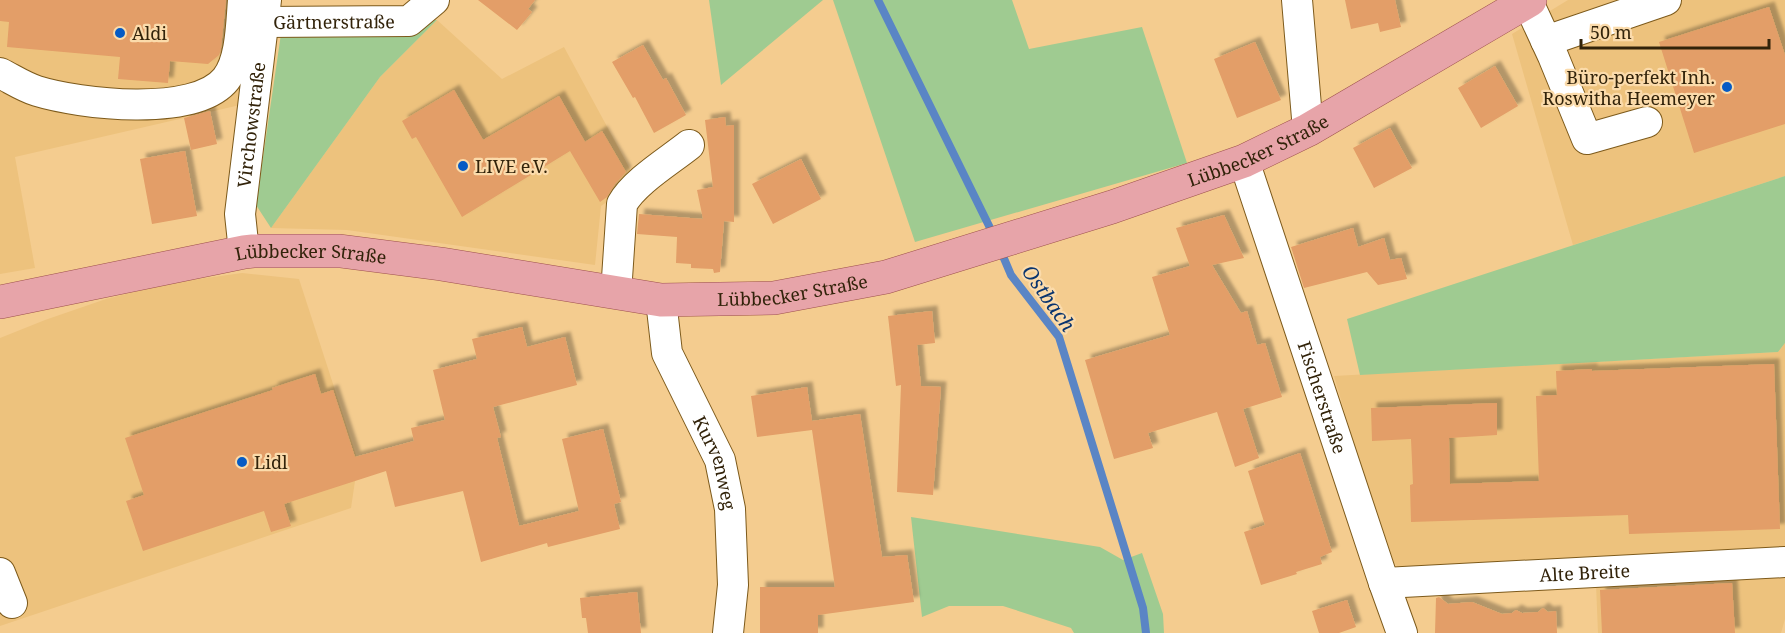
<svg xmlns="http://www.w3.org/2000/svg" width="1785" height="633" font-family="'Noto Serif',serif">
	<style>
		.built { fill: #edc27d }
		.green { fill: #9fcb91 }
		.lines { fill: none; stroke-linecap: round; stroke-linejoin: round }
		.stream { stroke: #5a85c5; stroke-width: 8 }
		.building { fill: #e39e67; filter: url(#shadow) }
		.minor-casing { stroke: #7d5a1b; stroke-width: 32 }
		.major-casing { stroke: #9d504c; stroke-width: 34 }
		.minor { stroke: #fff; stroke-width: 30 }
		.major { stroke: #e7a4a9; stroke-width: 33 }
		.poi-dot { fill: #065bc5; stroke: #fbdbab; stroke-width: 2 }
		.labels { text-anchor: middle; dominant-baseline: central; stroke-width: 4.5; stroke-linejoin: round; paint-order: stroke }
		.street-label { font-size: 18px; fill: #32230a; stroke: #fbdbab }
		.poi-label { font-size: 18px; fill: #32230a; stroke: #fbdbab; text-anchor: start }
		.water-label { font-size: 20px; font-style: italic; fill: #09346e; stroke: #fbdbab }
	</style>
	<defs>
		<filter id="shadow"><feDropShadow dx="5.5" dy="-5.5" stdDeviation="1.5" flood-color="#0004"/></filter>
	</defs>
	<rect width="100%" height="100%" fill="#f4cc8f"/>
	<!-- built -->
	<path class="built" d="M0,0h252l-12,105 -225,52 20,111 -35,6z
		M1568,0h217v176l-212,69 -61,-211z
		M437,20l65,59 62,-32 73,135 -36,24 -6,59 -248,-35 -76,-2 109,-151z
		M242,273l57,6 59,182 -7,47 -351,118v-288l45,-18 61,-21 64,-16z
		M1785,343v276l-4,14h-183l-3,-73 -183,8 -15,-2 -10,-9 -53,-181 444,-24z"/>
	<!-- green -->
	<path class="green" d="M709,0h114l-102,85z
		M833,0h179l17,49 113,-22 45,136 -272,79z
		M437,20l-57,57 -109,151 -15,-23 26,-178z
		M1785,176v167l-7,9 -418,23 -13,-56z
		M911,517l189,30 23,13 19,-7 21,61 1,19h-90l-3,-5 -68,-22h-54l-27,11z"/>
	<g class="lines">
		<!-- stream -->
		<path class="stream" d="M878,0l116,236
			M1000,249l11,26 48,62 84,271 3,25"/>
	</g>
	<!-- building -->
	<path class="building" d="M0,0h226l-5,48 -2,7 -11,9 -38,-3 -2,22 -50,-4 2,-22 -113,-10 2,-25 -9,-1z
		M478,0h57l-7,9 4,3 -15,18z
		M1345,0h50l6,27 -21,5 -2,-9 -27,6z
		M1769,7l16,48v69l-91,29 -35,-111z
		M1255,42l26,58 -44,18 -23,-59z
		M643,45l20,35 3,-2 20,37 -32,18 -19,-36 -2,1 -21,-36z
		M1495,66l23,40 -37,22 -23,-40z
		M454,90l29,50 76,-44 26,46 17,-11 24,41 -11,12 -8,13 -7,5 -30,-51 -108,66 -46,-80 -4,2 -10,-18z
		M210,111l7,33 -26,6 -7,-32z
		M725,117l1,9 8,-1v97l-10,-1 -4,51 -6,1 -1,-4 -22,-1v-4l-15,-1 1,-26 -40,-3 2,-20 64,5 -6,-29 16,-3 -8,-67z
		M1390,128l22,40 -38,20 -21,-40z
		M185,151l12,65 -45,8 -12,-65z
		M801,159l20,40 -48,25 -21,-40z
		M1224,215l20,43 -32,7 29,48 6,-2 10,34 8,-2 17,54 -39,12 16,49 -24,9 -18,-55 -69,21 5,15 -39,11 -29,-99 85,-25 -18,-58 38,-11 -14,-38z
		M1353,228l5,19 26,-9 6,22 11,-2 6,21 -29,6 -11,-13 -63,16 -13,-41z
		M932,311l3,32 -18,2 4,41 20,1 -8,108 -36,-3 4,-107 -5,1 -8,-70z
		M522,327l5,20 38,-10 12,48 -84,22 8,30 -4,1 22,88 60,-15 -17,-72 41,-10 18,73 -7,2 6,25 -72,18 -1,-4 -66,19 -18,-71 -68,16 -9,-36 -102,33 7,22 -20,6 -7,-21 -121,40 -17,-50 18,-6 -19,-57 148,-48 -1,-2 43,-14 6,20 12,-4 22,67 59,-16 -3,-13 34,-8 -12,-50 44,-11 -5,-20z
		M1774,364l6,165 -151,5 -1,-19 -217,7 -1,-37 3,-1 -2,-45 -39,2 -1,-33 126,-5v32l-48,3 1,46 89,-3 -3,-85 21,-1 -1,-24 36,-2v2z
		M807,387l5,34 48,-7 22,143 25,-2 7,47 -96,13v18h-58v-46h75l-23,-157 -55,7 -6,-41z
		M1300,453l32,99 -12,5 2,7 -26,8 1,2 -36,11 -17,-53 21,-7 -17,-54z
		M1732,583l3,50h-133l-2,-43z
		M637,592l4,41h-53l-2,-15h-4l-2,-20z
		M1439,597l9,7 24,-2 30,12 10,-1 4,-3 6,3 16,-1 5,-4 5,4 8,-1 1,22h-122l1,-35z
		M1347,600l9,27 -17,6h-20l-7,-22z"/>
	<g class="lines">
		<defs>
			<g id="minor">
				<path d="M1297,0l11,130"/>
				<path d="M1528,2l25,54 34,83 60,-17"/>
				<path id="s1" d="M264,22l145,-1 25,-21"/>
				<path d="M1546,41l120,-41"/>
				<path d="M0,73c12,6 24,14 37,18 42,13 158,27 189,-12 15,-19 15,-55 17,-79"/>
				<path id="s2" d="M1244,161l140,422 18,50"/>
				<path id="s3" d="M244,252l-4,-38 26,-214"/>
				<path d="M616,293l6,-89c12,-22 47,-43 67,-59"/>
				<path id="s4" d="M661,300l6,53 53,107 10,49 3,76 -5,48"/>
				<path d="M0,573l12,30"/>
				<path id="s5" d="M1384,583l401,-21"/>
			</g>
			<g id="major">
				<path id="s6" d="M0,302l244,-50 9,-1h87l101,13 220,36 113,-2 112,-21 226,-70 132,-46 64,-31 222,-130"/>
			</g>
		</defs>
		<!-- minor casing -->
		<use href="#minor" class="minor-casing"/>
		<!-- major casing -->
		<use href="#major" class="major-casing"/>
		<!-- minor -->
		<use href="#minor" class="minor"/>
		<!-- major -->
		<use href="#major" class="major"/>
	</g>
	<!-- markers -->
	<g class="poi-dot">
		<circle cx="120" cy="33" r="6"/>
		<circle cx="1727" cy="87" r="6"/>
		<circle cx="463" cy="166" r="6"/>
		<circle cx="242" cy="462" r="6"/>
	</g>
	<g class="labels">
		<!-- street labels -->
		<g class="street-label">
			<text stroke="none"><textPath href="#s1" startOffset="70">Gärtnerstraße</textPath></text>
			<text stroke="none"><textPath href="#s3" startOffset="128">Virchowstraße</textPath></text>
			<text stroke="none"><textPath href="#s6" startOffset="1290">Lübbecker Straße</textPath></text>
			<text stroke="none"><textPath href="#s6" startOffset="316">Lübbecker Straße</textPath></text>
			<text stroke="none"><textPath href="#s6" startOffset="802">Lübbecker Straße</textPath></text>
			<text stroke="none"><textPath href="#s2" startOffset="249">Fischerstraße</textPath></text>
			<text stroke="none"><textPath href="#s4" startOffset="174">Kurvenweg</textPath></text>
			<text stroke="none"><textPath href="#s5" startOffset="201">Alte Breite</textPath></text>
		</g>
		<!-- poi labels -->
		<g class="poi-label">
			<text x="132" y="33">Aldi</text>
			<text x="1715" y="77" text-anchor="end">Büro-perfekt Inh.<tspan x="1715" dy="21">Roswitha Heemeyer</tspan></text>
			<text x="475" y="166">LIVE e.V.</text>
			<text x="254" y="462">Lidl</text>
		</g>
		<!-- water labels -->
		<g class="water-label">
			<text transform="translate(1049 298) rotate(55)">Ostbach</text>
		</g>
	</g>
	<!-- scale -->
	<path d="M1581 39v9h188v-9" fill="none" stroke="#32230a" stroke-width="3"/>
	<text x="1590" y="39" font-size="18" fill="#32230a" stroke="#fbdbab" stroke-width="4.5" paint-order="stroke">50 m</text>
</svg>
